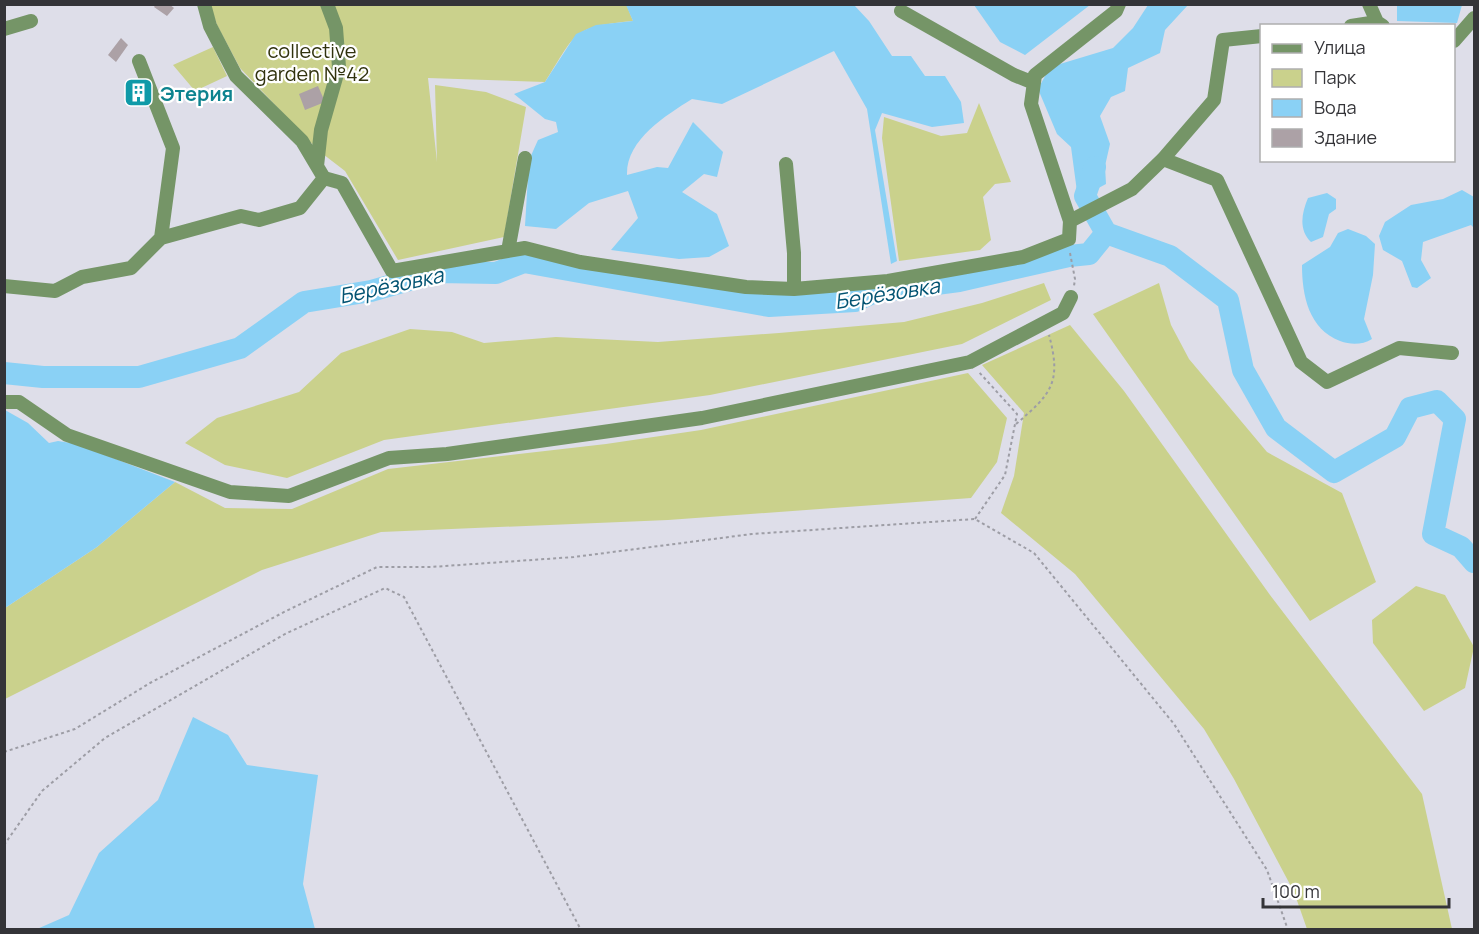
<svg xmlns="http://www.w3.org/2000/svg" width="1479" height="934" font-family="Manrope,sans-serif">
	<style>
		.green { fill: #cad18c }
		.water { fill: #8ad1f5 }
		.lines { fill: none; stroke-linecap: round; stroke-linejoin: round }
		.river { stroke: #8ad1f5; stroke-width: 22 }
		.building { fill: #aca1a6 }
		.path { stroke: #9d9da5; stroke-width: 2; stroke-dasharray: 3 3; stroke-linecap: butt }
		.minor { stroke: #759567; stroke-width: 14 }
		.labels { text-anchor: middle; dominant-baseline: central; stroke-width: 4.5; stroke-linejoin: round; paint-order: stroke }
		.park-label { font-size: 20px; fill: #31330e; stroke: #fff }
		.culture-label { font-size: 20px; font-weight: bold; fill: #0d838f; stroke: #fff; text-anchor: start }
		.water-label { font-size: 21px; font-style: italic; fill: #025372; stroke: #fff }
	</style>
	<rect width="100%" height="100%" fill="#dedee9"/>
	<!-- green -->
	<path class="green" d="M626,4l7,17c-62,6 -56,11 -88,61l-117,-4 9,84 -2,-77 51,7 40,15 -22,130 -106,23 -53,-89 -26,-20 -79,-83 -23,-43 -7,-20z
		M213,47l14,29 -32,15 -22,-26z
		M979,103l32,79 -16,2 -12,13 8,43 -11,10 -81,11 -17,-123 2,-21 57,19 26,-3z
		M1044,283l7,17 -89,44 -252,51 -326,45 -97,38 -62,-13 -40,-22 32,-25 82,-26 42,-39 69,-24 42,3 32,11 72,-6 102,5 121,-9 125,-11 78,-19z
		M1159,283l12,42 18,34 78,93 75,41 34,89 -66,39 -217,-307z
		M1070,325l54,66 146,204 152,199 30,135h-145l-13,-37 -60,-113 -30,-50 -129,-155 -74,-61 13,-37 10,-63 -42,-48z
		M968,373l39,45 -10,44 -26,36 -303,22 -287,12 -119,38 -257,129v-91l92,-61 78,-65 50,26 67,1 96,-40 218,-25 95,-14z
		M1416,586l29,9 29,52 -9,41 -41,23 -51,-68 -1,-23z"/>
	<!-- water -->
	<path class="water" d="M626,5h228l15,16 23,35h19l14,20h20l16,26 3,21 -32,4 -50,-14 -7,17 22,131 -6,3 -24,-155 -33,-58 -112,53 -30,-5c-27,17 -66,41 -65,76l30,-8 11,1 25,-46 30,30 -6,25 -13,-3 -22,18 35,22 12,32 -20,11 -30,2 -68,-9 27,-32 -10,-27 -39,12 -33,26 -31,-3 4,-66 9,-20 20,-8 -2,-10 -11,-3 -31,-25 31,-12 31,-48 20,-9 37,-4z
		M974,5h116l-65,50 -25,-13z
		M1148,5h40l-23,25 -5,23 -32,15 -3,23 -14,6 -11,19 10,28 -5,22 1,18 -28,15 -7,-52 -14,-13 -19,-45 12,-22 63,-19 20,-20z
		M1397,5v-1l65,1 -5,18 -60,-2z
		M1462,190l12,7v31l-3,-3 -48,17 -2,18 10,18 -14,10 -5,-1 -10,-26 -19,-11 -4,-14 6,-14 26,-17 32,-6z
		M1327,193l9,6v10l-7,5 -6,23 -12,5c-13,-12 -9,-30 -3,-44z
		M1348,229l18,7 9,8 -2,31 -9,44 8,20c-10,6 -21,6 -32,2 -31,-12 -38,-45 -38,-76l28,-18 8,-14z
		M5,410l23,13 21,20 9,-2 19,3 98,38 -78,65 -92,61z
		M193,717l35,18 19,30 71,10 -15,109 12,45h-278l32,-14 30,-62 59,-53z"/>
	<g class="lines">
		<!-- river -->
		<path class="river" d="M1095,167l-10,29 21,37
			M4,373l39,4h96l101,-29 64,-46 67,-11 67,-19 58,1 28,-11 245,44 86,-5 20,-9 84,-11 110,-25 20,-2 17,-21 64,23 58,44 15,70 33,58 58,44 61,-35 15,-29 27,-7 18,18 -22,115 28,13 13,15"/>
	</g>
	<!-- building -->
	<path class="building" d="M156,4h13l5,4 -7,8 -13,-9z
		M121,38l7,7 -12,17 -8,-7z
		M139,82l10,15 -10,8 -11,-16z
		M318,86l7,16 -20,8 -6,-16z"/>
	<g class="lines">
		<!-- path -->
		<path class="path" d="M1070,253l5,26 -1,7
			M1016,424c35,-30 46,-41 33,-89
			M975,519l30,-44 12,-61 -39,-43
			M4,752l71,-23 75,-46 136,-72 91,-44h54l143,-10 178,-23 223,-15 59,34 140,171 93,146 21,60
			M4,845l38,-54 63,-53 180,-104 100,-46 19,9 177,333"/>
		<!-- minor -->
		<path class="minor" d="M204,4l6,22 26,50 66,65 22,37
			M1369,4l8,18
			M901,11l113,64 20,8
			M1351,26l26,-4 6,4
			M4,29l27,-8
			M1454,41l20,-23
			M139,61l34,87 -12,90
			M1163,159l54,21 84,182 26,20 72,-34 53,5
			M786,164l8,89v36
			M317,166l4,-36 18,-63 -3,-39 -9,-24
			M1070,221l62,-32 31,-30 51,-59 9,-60 39,-4
			M508,251l17,-93
			M4,286l51,5 27,-14 49,-9 30,-30 80,-22 18,4 41,-12 24,-30 18,5 50,88 133,-23 55,14 166,25 48,2 94,-8 135,-24 46,-18 1,-18 -39,-117 4,-29 81,-64 3,-7
			M4,402h15l48,33 163,57 59,4 100,-38 58,-4 255,-36 268,-56 93,-49 8,-16"/>
	</g>
	<!-- icons -->
	<defs>
		<symbol id="building-square" viewBox="-11 -11 22 22"><rect x="-9" y="-9" width="18" height="18" rx="4" fill="#0f9aa8" stroke="#fff"/><path d="M-4-6H4V6H1V3H-1V6H-4ZM-2.5-4.3h1.7v1.8h-1.7ZM.8-4.3h1.7v1.8H.8ZM-2.5-1h1.7V.8h-1.7ZM.8-1h1.7V.8H.8Z" fill="#fff"/></symbol>
	</defs>
	<g fill-rule="evenodd">
		<use href="#building-square" x="122" y="76" width="33" height="33"/>
	</g>
	<g class="labels">
		<!-- park labels -->
		<g class="park-label">
			<text x="312" y="50">collective<tspan x="312" dy="23">garden №42</tspan></text>
		</g>
		<!-- culture labels -->
		<g class="culture-label">
			<text x="160" y="93">Этерия</text>
		</g>
		<!-- water labels -->
		<g class="water-label">
			<text transform="translate(391 285) rotate(-12)">Берёзовка</text>
			<text transform="translate(887 293) rotate(-9)">Берёзовка</text>
		</g>
	</g>
	<!-- border -->
	<rect width="1479" height="934" fill="none" stroke="#343438" stroke-width="12"/>
	<!-- legend -->
	<rect x="1260" y="24" width="195" height="138" fill="#ffffff" stroke="#aeaeaf" stroke-width="1.5"/>
	<rect x="1272" y="44" width="30" height="9" fill="#759567" stroke="#aeaeaf" stroke-width="1.5"/>
	<text x="1314" y="54" font-size="18" fill="#343438">Улица</text>
	<rect x="1272" y="69" width="30" height="18" fill="#cad18c" stroke="#aeaeaf" stroke-width="1.5"/>
	<text x="1314" y="84" font-size="18" fill="#343438">Парк</text>
	<rect x="1272" y="99" width="30" height="18" fill="#8ad1f5" stroke="#aeaeaf" stroke-width="1.5"/>
	<text x="1314" y="114" font-size="18" fill="#343438">Вода</text>
	<rect x="1272" y="129" width="30" height="18" fill="#aca1a6" stroke="#aeaeaf" stroke-width="1.5"/>
	<text x="1314" y="144" font-size="18" fill="#343438">Здание</text>
	<!-- scale -->
	<path d="M1263 898v9h186v-9" fill="none" stroke="#343438" stroke-width="3"/>
	<text x="1272" y="898" font-size="18" fill="#343438" stroke="#ffffff" stroke-width="4.5" paint-order="stroke">100 m</text>
</svg>
